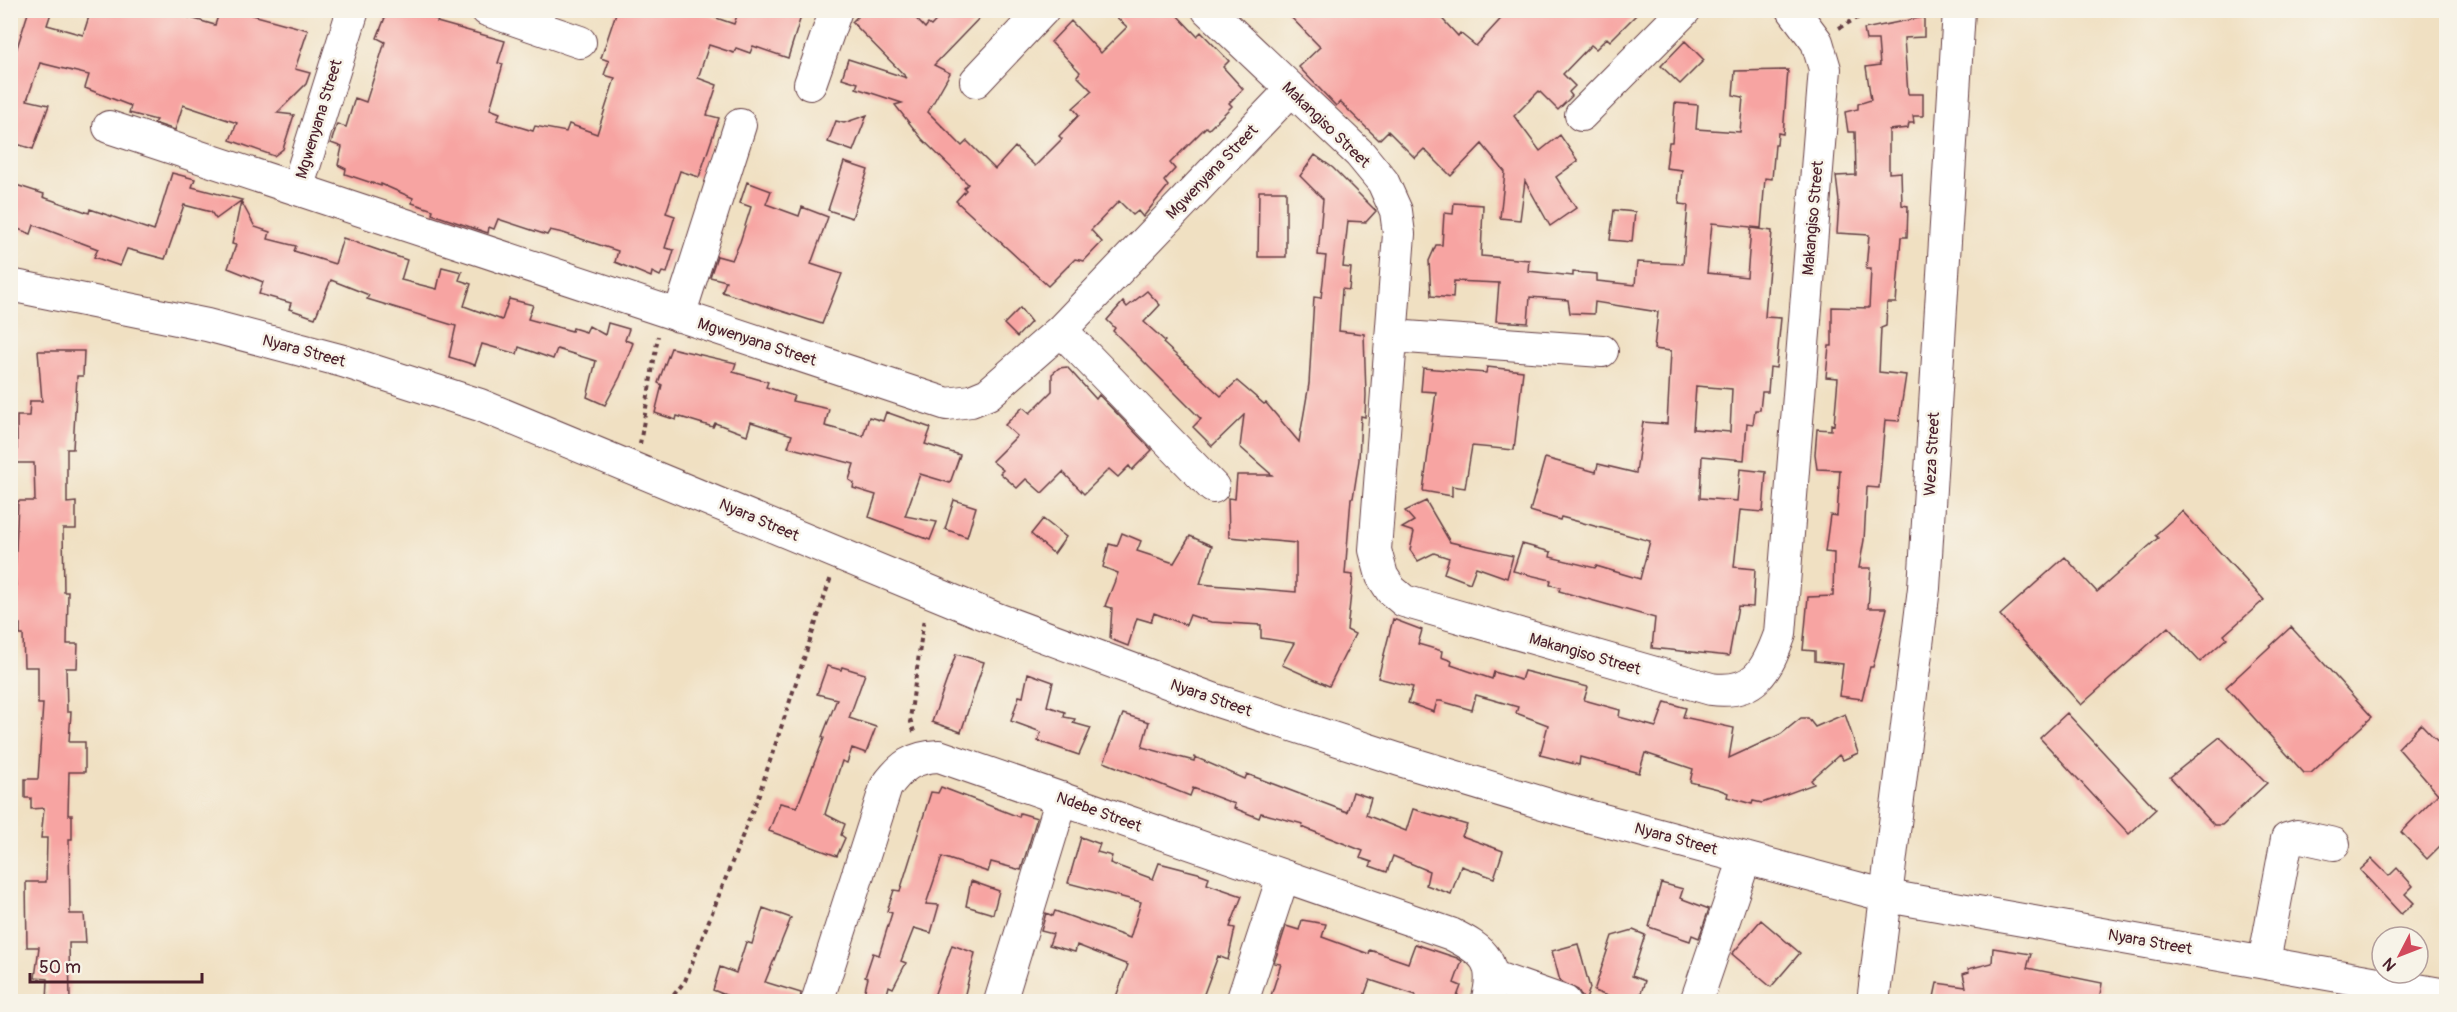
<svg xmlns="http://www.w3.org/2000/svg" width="2457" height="1012" font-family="Pangolin,sans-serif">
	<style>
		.building { fill: #f7a4a2; fill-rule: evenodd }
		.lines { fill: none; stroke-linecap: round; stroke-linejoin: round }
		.minor-casing { stroke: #633c42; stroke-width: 34 }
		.path { stroke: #633c42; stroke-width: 4; stroke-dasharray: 4.5 4.5; stroke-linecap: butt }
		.minor { stroke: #fff; stroke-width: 32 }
		.labels { text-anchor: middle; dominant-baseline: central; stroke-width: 5; stroke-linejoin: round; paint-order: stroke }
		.street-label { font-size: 16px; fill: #4a1f2b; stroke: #f7f3e8 }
	</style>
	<rect width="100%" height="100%" fill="#f7f3e8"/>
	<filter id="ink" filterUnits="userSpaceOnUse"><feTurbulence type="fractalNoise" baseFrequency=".0167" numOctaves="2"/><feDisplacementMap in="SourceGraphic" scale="12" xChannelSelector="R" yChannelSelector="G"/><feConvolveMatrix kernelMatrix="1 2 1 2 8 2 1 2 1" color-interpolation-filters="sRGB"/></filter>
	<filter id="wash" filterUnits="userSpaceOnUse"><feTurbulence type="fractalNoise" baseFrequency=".008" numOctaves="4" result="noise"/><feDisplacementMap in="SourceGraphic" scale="24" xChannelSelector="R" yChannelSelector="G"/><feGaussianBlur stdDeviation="1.35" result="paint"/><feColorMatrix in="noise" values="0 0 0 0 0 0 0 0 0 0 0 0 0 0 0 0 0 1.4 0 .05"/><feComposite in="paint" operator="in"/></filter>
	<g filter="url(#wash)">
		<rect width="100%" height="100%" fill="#f0e0c2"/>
		<g id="blocks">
			<!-- building -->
			<path class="building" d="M29,10h23l-5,15 36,10 8,-25h72l52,15 5,-15h30l-1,4 59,16 -13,39 15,4 -4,11 -29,29 17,2 -11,34 -9,7 -44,-16 7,-17 -54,-18 -8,25 -21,-7 2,-3 -27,-7 2,-7 -46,-18 4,-13 -49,-12 -13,37 22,5 -16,44 -23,-7v-89l5,1z
				M388,10h24l26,10 -1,2 68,19 -7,22 5,1 -13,45 10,4 -3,7 36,11 2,-5 31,6 3,-8 28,10 18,-56 -11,-3 5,-14 -8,-3 16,-48h76l41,14 5,-14h64l-15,48 -35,-12 -3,7 -14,-5 -2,5 -25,-8 -11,33 19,7 -10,30 12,3 -20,59 -19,-6 -14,42 9,3 -10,32 9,2 -7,23 -5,-1 -2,4 -8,-4 -1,5 -36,-15 3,-11 -55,-18 -13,-3 -3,5 -49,-16 -4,10 -5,-2 -1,6 -56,-19 1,-4 -21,-7 1,-5 -32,-14v2l-36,-12 1,-5 -8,-4 4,-18 -11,-4 6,-19 9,3 9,-29 11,4 19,-60 -8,-4z
				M864,10h44l17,18 3,-4 3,2 15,-16h41l-53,55 16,8 -22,39 34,34 5,-5 28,28 20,-22 20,19 27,-27 -3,-3 20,-21 -6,-7 19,-17 -15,-15 3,-4 -29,-30 20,-21 30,32 26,-26 -18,-17h63l25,26 4,-4 28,29 -6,6 20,22 -14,14 3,3 -23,23 -3,-2 -36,36 5,6 -11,12 4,5 -25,31 -5,-6 -5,4 -14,-14 -28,29 11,12 -18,19 -9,-2 -27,27 -92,-85 10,-11 -2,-2 4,-4 -46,-45 -27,-34 7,-2 -46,-15 2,-5 -16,-5 6,-19 59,19 -55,-56z
				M1284,10h150l24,26 2,-3 16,13 33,-36h132l-31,31 -3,-3 -11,11 -5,-4 -28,29 12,12 -6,6 3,4 -14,14 -19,-19 -25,25 26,35 20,-16 18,26 -22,16 20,31 -26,18 -25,-45 -5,39 -20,-2 5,-46 -23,-28 -31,32 -27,-27 -9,9 -27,-27 -9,9 -39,-38 -4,4 -37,-39 21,-20z
				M1924,17v20l-20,1 4,56h15v22h-10l1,7h-5l-1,5 -19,2v43l12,-1 1,33 6,1 -1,31h-6l-5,66h-9l-1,23 -5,2 -2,44 27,3 -7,46 -14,-1 -6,68 -12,-1 -3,53 -5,28h12l-3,40h19l-14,59h-3l-8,32 -23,-3 4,-32 -28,-3v-10l-12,-1 5,-53 25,-1 1,-43 -9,-1 5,-37 7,1 3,-46 -23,-1 -2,-15 2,-25 14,1v-6l3,1 4,-47 -12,-1 3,-31h3v-39l37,1 2,-39h-5l3,-34 -32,-2 2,-31 -3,-26 20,-1 -1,-43h-7l-3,-20 13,-3v-5l13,-4 -5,-33 14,-2 -2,-25h-12l-2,-11z
				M1685,41l19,19 -24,24 -19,-18z
				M1788,70l-5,64 -5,-1 -1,12h-2l-3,34 -7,-1 -4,50 -49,-5 -5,50 40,4 4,-49 21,3 -7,86 16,1 -5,50 -6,-1 -2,25h-6l-2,18h-5l-2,14 -6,-1 -3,37 -42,-4 -2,42 37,3 3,-32 26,3 -3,40 -23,-2 -6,57 21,2 -2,38 -15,-1 -9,50 -77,-8 3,-30 -96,-27 1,-4 -10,-2 1,-5 -38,-9 9,-27 29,8 -1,5 45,11 1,-2 44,13 10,-38 -89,-24 -1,3 -30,-9 15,-53 51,14 2,-8 38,9 7,-51 24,2 4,-73 -17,-2 4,-37 -63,-10 -1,12 -24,-1 -2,-13 -38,-3 -2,26 -32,-2 3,-38 -45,-2 -1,17 -22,-2 -2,-35 7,-16h6l2,-32 9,1 1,-11 29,2 -2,51 48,4 -1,11 45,5v-4l24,2v7l38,4 2,-23 46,2 5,-59 -9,-1 3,-34 -16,-2 3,-26h3l3,-39 23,2 -2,24 44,3 3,-35 -10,-2 2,-24zM1696,386l36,3 -2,43 -37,-3z
				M867,115l-14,36 -25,-9 8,-21 8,2z
				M1315,155l18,13 43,43 -10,11 -18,-1 -5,46 8,1 -2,22 -7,-1 -3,42 25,3 2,61 -1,22 -4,-1 -2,44 -6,38h-2l-6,76 8,1 -6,55 8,4 -26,52 -47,-21 12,-22 -33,-5v-13l-50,-3 -21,-7 -4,10 -32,-12 -3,9 -14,-4 -9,28 -18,-7 2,-31 -7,-2 13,-33 -15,-6 6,-23 8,2 5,-13 19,8 -4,10 37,12 16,-27 22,10 -12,38 96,8v-49l-67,-6 -1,-39 7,1 2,-24h35l-32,-28 4,-32 -32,31 -19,-19 8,-8 -88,-88 2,-3 -8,-8 16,-18 4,5 20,-16 13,14 -16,17 21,19 -2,2 58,53 16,-15 27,23 2,-1 33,39 10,-58 5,-87 7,1 5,-42 -8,-1 5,-56 -23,-23z
				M844,162l24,8 -16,48 -24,-8z
				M172,173l23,6 -3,8 50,13 -26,19 -5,-7 -27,-7 -19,54 -38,-10 -7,17 -26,-9 4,-8 -64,-24 -3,9 -21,-8v-43l34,11 -1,3 46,16 1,-4 64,22z
				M747,182l24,9 -5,13 33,12 3,-9 26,10 -17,47 31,10 -20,50 -100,-32 4,-11 -16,-4 7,-21 15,4 8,-18 11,-35 -11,-4z
				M1259,191h27v66h-28z
				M241,201l14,26 15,5 -2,7 28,7 -2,5 41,13 8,-26 64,22 -6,20 36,9 5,-22 20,5 -3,8 12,4 -7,22 38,14 7,-21 24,6 -5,14 44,12 1,-3 13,4 3,-6 16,9 3,-12 21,6 -4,11 8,3 -13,34 -15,28 -18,-8 9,-36 -39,-12 -4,10 -34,-12 -2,7 -35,-10 -7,21 -26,-8 7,-31 -89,-27 2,-4 -38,-15 -16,38 -26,-9 2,-6 -32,-9 4,-12 -35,-14 8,-23 -4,-1z
				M1614,210l21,2 -3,30 -22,-2z
				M1020,308l11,14 -14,15 -13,-13z
				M671,348l65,15 -3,9 35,10 -2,5 28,9 -2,5 37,8 -4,17 38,10 6,-19 14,4 3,-9 45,16 -6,16 35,11 -10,28 -30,-9 -15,42 32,6 -7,18 -61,-23 7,-22 -23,-7 1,-5 -5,-3 5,-16 -66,-17 4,-12 -41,-13 -4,13 -32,-12 -2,4 -36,-11 -1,4 -21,-7 7,-28 -4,-2z
				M38,351h46l-1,25h-6l-4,73h-6v54l9,-1v27h-13l1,63h4l-1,52h11l-1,24h-11l1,44h4l-2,30h16v30h-16l-1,43h4v24h-3l1,75h14l2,29h-17l1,59h-23l1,-23 -13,-1 4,-31h-12l-1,-65h20l1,-44h-6l3,-30 -13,1v-11h-6v-19h13l5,-75h-5v-37h-14l-1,-32h-3v-11h-2l-3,-50 3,-73h17l-1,-38h-17v-47h12l1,-15h12z
				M1067,367l29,32 3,-4 53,55 -20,20 -3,-4 -11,11 -9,-8 -25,25 -21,-22 -21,21 -16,-14 -9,9 -17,-15 3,-3 -11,-9 25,-25 -12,-11 18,-18 7,6 22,-22v-17l7,-6z
				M1487,367l36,4 -9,79 -42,-4 -7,42 -13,-2v10l-29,-5 13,-99 -15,-1 2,-23 63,5z
				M954,500l22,7 -9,30 -22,-8z
				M1426,501l24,41 63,14 -6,22 -31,-11 -6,16 -26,-10 5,-15 -15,-5 -16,8 -8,-11 4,-18 -12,-4 12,-7 -9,-10z
				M2182,511l82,89 -40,35 3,3 -27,24 -32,-35 -87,78 -81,-90 65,-58 32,35 61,-54 -3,-3z
				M1043,519l23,18 -12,17 -23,-20z
				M1393,619l29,11 -4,14 24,7 -1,6 11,4 -1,4 41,14 2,-7 27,8 3,-9 64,16 -4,13 36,10 -1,7 37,10 9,-25 21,6 -3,9 51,11 -5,30 52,-24 20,-16h7l7,9 30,-13 13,39 -15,7 -4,-5 -28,25 3,4 -52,19 -9,-2 -1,3 -25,-7 1,-4 -10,-4 -28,-7 3,-13 -48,-16 -6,20 -59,-16 -1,8 -39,-10 8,-30 -32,-12 2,-6 -42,-12 -4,15 -31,-9h-4l-3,11 -26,-9 5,-16 -35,-9z
				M2291,627l81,90 -61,56h-7l-78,-86z
				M956,654l28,8 -23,70 -29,-10z
				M827,666l14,4 1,-3 23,7 -16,44 27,9 -10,26 -14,-5 -5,15 -5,-2 -17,53 20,10 -4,11 4,3 -8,18 -68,-25 11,-28 17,4 27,-69 -2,-1 15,-38 -20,-5z
				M1028,673l25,9 -6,24 18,6 -1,5 11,2 -2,4 18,5 -12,27 -41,-14 3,-9 -30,-11 8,-25 4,1z
				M2067,713l89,96 -27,25 -89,-96z
				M1123,714l26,8 -7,25 52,14 1,-4 50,22 2,-5 100,38 6,-20 18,6 -5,17 40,16 7,-22 54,16 -5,11 41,15 -9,27 -33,-12 -10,28 -25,-9 3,-14 -36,-15 -6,16 -17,-6 2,-4 -12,-4 3,-7 -61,-24 1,-3 -42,-11 -2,5 -25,-10 1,-4 -42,-16 -3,8 -86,-34z
				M2421,724l25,26v90l-19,19 -26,-27 37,-38 -40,-46z
				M2220,737l47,46 -45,42h-8l-44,-48z
				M941,787l78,30 1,-4 17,5 -16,52 -30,-8 -3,10 -46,-15 -16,47 13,1 -8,28 -17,-5 -13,33 5,2 -13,25 -4,-2 -4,16h-23l6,-24 -3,-1 8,-24 6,2 13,-42 -5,-2 7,-21 6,1 31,-99 7,1z
				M1081,837l19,7 -3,8 15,4 -2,7 43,16 6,-16 39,10 11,4 -2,7 35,12 -12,31 5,1 -7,32 -10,-4 -17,46h-87l14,-37 -51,-20 -2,7 -26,-7 4,-11 -12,-3 5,-18 7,3 2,-5 75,27 11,-36 -73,-19z
				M2372,859l17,17 8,-8 16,18 -8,8 9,9 -13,11 -41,-44z
				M971,881l28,10 -6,23 -27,-8z
				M1661,883l22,6 -3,9 29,11 -10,29 -7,-3 -2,6 -41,-14z
				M763,908l28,10 -26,64 36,11 -1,9h-57l-30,-12 7,-23 16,6 10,-31 6,2z
				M1302,920l24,4 -4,13 47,17 1,-4 38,13 7,-19 42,14 5,3 -8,22 7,3 -6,16h-41l2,-7 -46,-15 -8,22h-93l12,-38 -7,-1 12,-37 13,4z
				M1761,920l39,33 -29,34 -39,-33z
				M1633,930l12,5 -13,41 13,5 -7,21h-15l-29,-11 18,-55z
				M1578,944l12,44 -5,14 -7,-12 -18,-9 -8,-30z
				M952,945l23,8 -12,49h-31z
				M1993,948l38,6 -4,14 75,15 -3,19h-166l4,-19 29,4 -3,-13 6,-2 -1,-3 24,-6z"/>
		</g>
	</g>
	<g filter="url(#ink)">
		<use href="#blocks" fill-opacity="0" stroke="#633c42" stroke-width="1.5"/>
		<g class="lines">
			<defs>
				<path id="minor" d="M353,10l-56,179 650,215 24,-3 17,-7 73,-64 230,-240
					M487,10l93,32
					M1208,10l152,144 23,28 13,29 3,23 -24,316 7,26 9,14 13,11 307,88c44,6 56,-19 69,-55l45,-565 -8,-27 -24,-32
					M976,81l67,-71
					M810,84l26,-74
					M1581,115l104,-105
					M109,127l188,62
					M10,285l197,40 136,36 137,44 517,214 221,82 182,59 169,51 318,85 559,99
					M679,316l61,-191
					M1061,330l152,157
					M1392,336l210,15
					M2264,962l23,-123 10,-3 37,8
					M1491,976l74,26
					M817,1002l69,-215c15,-21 27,-30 53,-31l512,178c34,17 47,28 36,68
					M1000,1002l62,-204
					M1242,1002l41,-125
					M1696,1002l49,-144
					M1873,1002l51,-414 35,-578"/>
			</defs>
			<!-- minor casing -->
			<use href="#minor" class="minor-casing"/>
			<!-- path -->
			<path class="path" d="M1839,28l33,-18
				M640,444l18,-108
				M914,732l-4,-13 14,-101
				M668,1002l17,-21 74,-187 72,-217"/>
			<!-- minor -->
			<use href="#minor" class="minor"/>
		</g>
	</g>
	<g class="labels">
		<!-- street labels -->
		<g class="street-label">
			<text transform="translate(319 119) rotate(-73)">Mgwenyana Street</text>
			<text transform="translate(1326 125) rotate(44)">Makangiso Street</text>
			<text transform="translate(1212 172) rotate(-46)">Mgwenyana Street</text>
			<text transform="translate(1813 218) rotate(-85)">Makangiso Street</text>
			<text transform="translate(757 342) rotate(18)">Mgwenyana Street</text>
			<text transform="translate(304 351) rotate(15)">Nyara Street</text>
			<text transform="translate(1932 454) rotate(-87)">Weza Street</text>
			<text transform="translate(759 520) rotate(23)">Nyara Street</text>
			<text transform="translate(1585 654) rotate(16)">Makangiso Street</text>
			<text transform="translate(1211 698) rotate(19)">Nyara Street</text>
			<text transform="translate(1099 812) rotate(20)">Ndebe Street</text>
			<text transform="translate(1676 839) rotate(15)">Nyara Street</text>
			<text transform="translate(2150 942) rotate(10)">Nyara Street</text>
		</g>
	</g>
	<!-- margin -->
	<rect width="2457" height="1012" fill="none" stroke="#f7f3e8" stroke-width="36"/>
	<!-- north arrow -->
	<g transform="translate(2400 955) rotate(228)"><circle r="28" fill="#f7f3e8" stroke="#b29e9c" stroke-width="1.5"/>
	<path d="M0-4.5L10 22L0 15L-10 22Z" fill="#d1495b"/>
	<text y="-9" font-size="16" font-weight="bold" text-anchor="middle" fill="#4a1f2b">N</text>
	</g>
	<!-- scale -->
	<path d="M30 973v9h172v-9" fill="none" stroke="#4a1f2b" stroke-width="3"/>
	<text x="39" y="973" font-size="18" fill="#4a1f2b" stroke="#f7f3e8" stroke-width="4.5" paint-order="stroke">50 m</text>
</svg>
